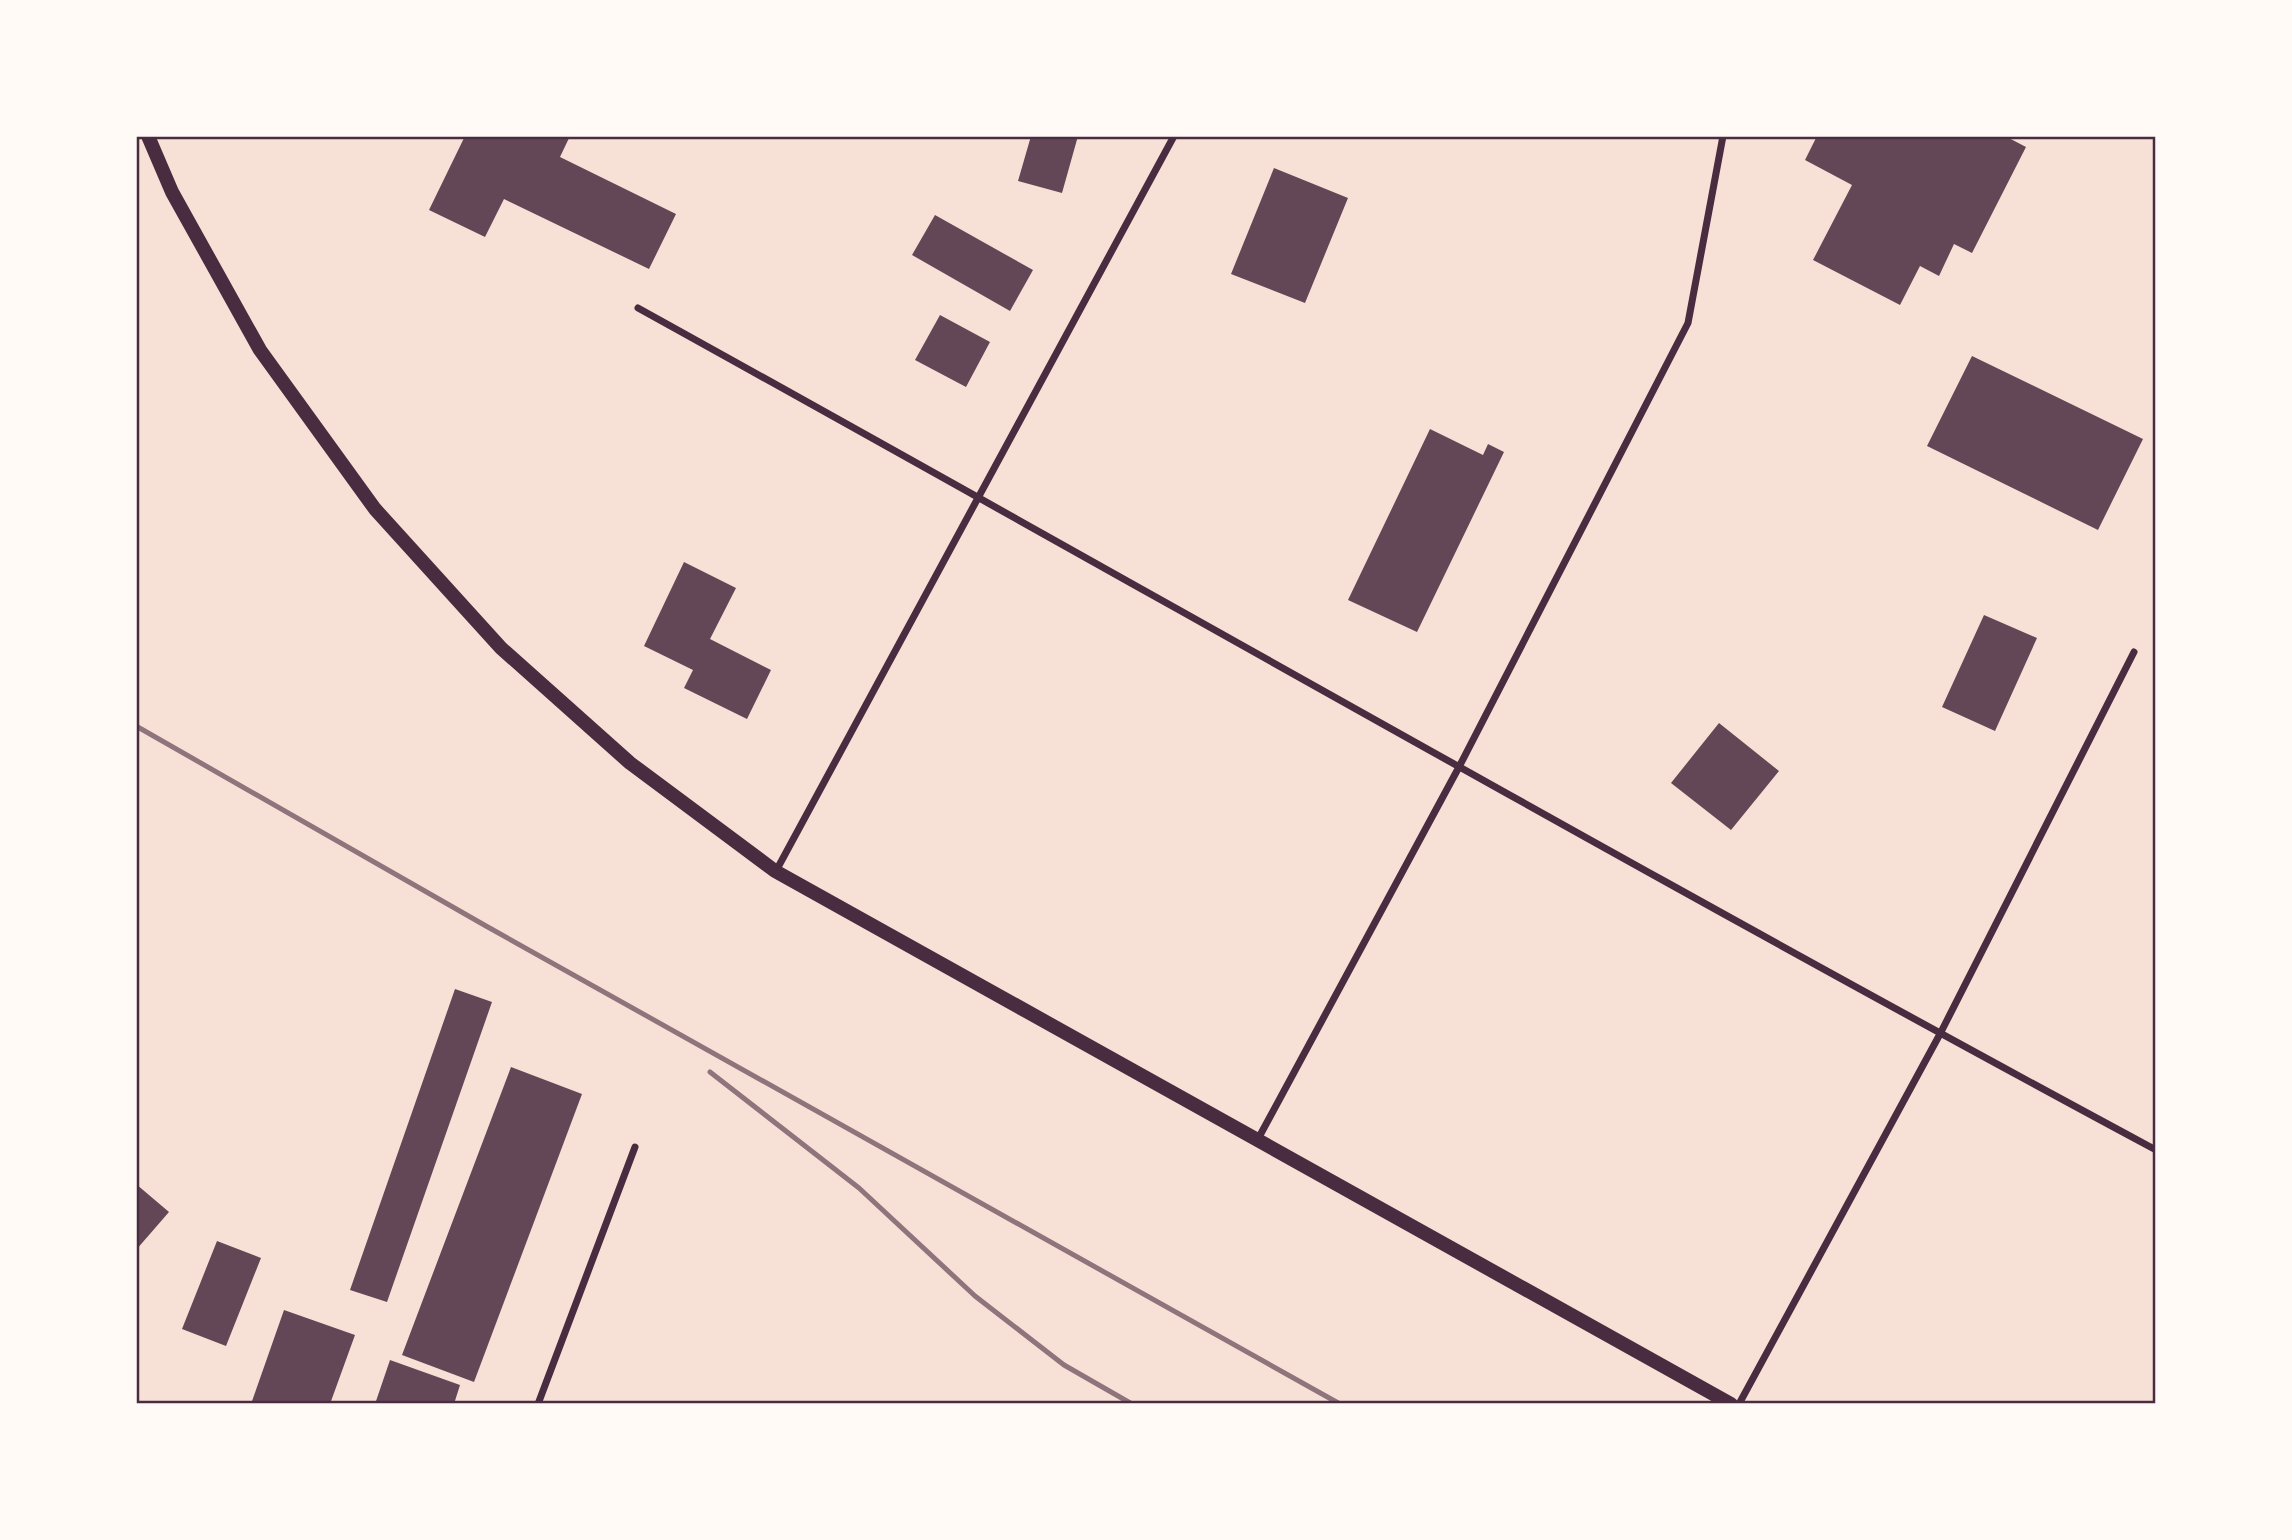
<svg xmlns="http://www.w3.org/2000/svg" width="2292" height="1540" font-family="Karla,sans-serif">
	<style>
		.building { fill: #644757 }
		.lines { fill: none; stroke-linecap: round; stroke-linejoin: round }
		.minor { stroke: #4a2c40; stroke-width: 7 }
		.secondary { stroke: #4a2c40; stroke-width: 14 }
		.rail { stroke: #8f747c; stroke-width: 5 }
		.neatline { fill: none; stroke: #4a2c40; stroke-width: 2.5 }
	</style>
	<rect width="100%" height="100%" fill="#f7e1d7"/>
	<!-- building -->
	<path class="building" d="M465,136h105l-10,21 116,57 -27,55 -145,-70 -19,38 -56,-27z
		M1031,136h47l-16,57 -44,-12z
		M1817,136h188l21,11 -54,106 -18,-9 -15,32 -19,-10 -20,39 -87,-45 39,-75 -47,-25z
		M1274,168l74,30 -43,105 -74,-29z
		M935,215l98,55 -23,41 -98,-56z
		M940,315l50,27 -24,45 -51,-27z
		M1972,356l171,83 -45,91 -171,-84z
		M1430,429l53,26 5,-11 16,8 -87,180 -69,-32z
		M684,562l52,26 -26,51 61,31 -24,49 -63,-31 9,-18 -49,-24z
		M1984,615l53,23 -42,93 -53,-24z
		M1719,723l60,48 -48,59 -60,-47z
		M455,989l37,13 -105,300 -37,-12z
		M511,1067l71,27 -108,288 -72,-27z
		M136,1184l33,28 -33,38z
		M217,1241l44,17 -35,88 -44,-17z
		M284,1310l71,25 -25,69h-79z
		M390,1360l70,25 -6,19h-79z"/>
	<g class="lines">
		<!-- minor -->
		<path class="minor" d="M638,308c506,280 1008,568 1518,842
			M776,871l398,-735
			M1258,1139l201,-372 229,-444 35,-187
			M538,1404l97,-257
			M1739,1404l201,-370 194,-382"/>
		<!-- secondary -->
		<path class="secondary" d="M148,136l24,56 88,158 115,159 126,139 129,115 145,108 956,533"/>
		<!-- rail -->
		<path class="rail" d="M136,726l350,200 854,478
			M710,1072l149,116 116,108 89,69 68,39"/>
	</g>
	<!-- border -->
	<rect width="2292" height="1540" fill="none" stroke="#fffaf5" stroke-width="276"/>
	<rect x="138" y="138" width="2016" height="1264" class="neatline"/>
</svg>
